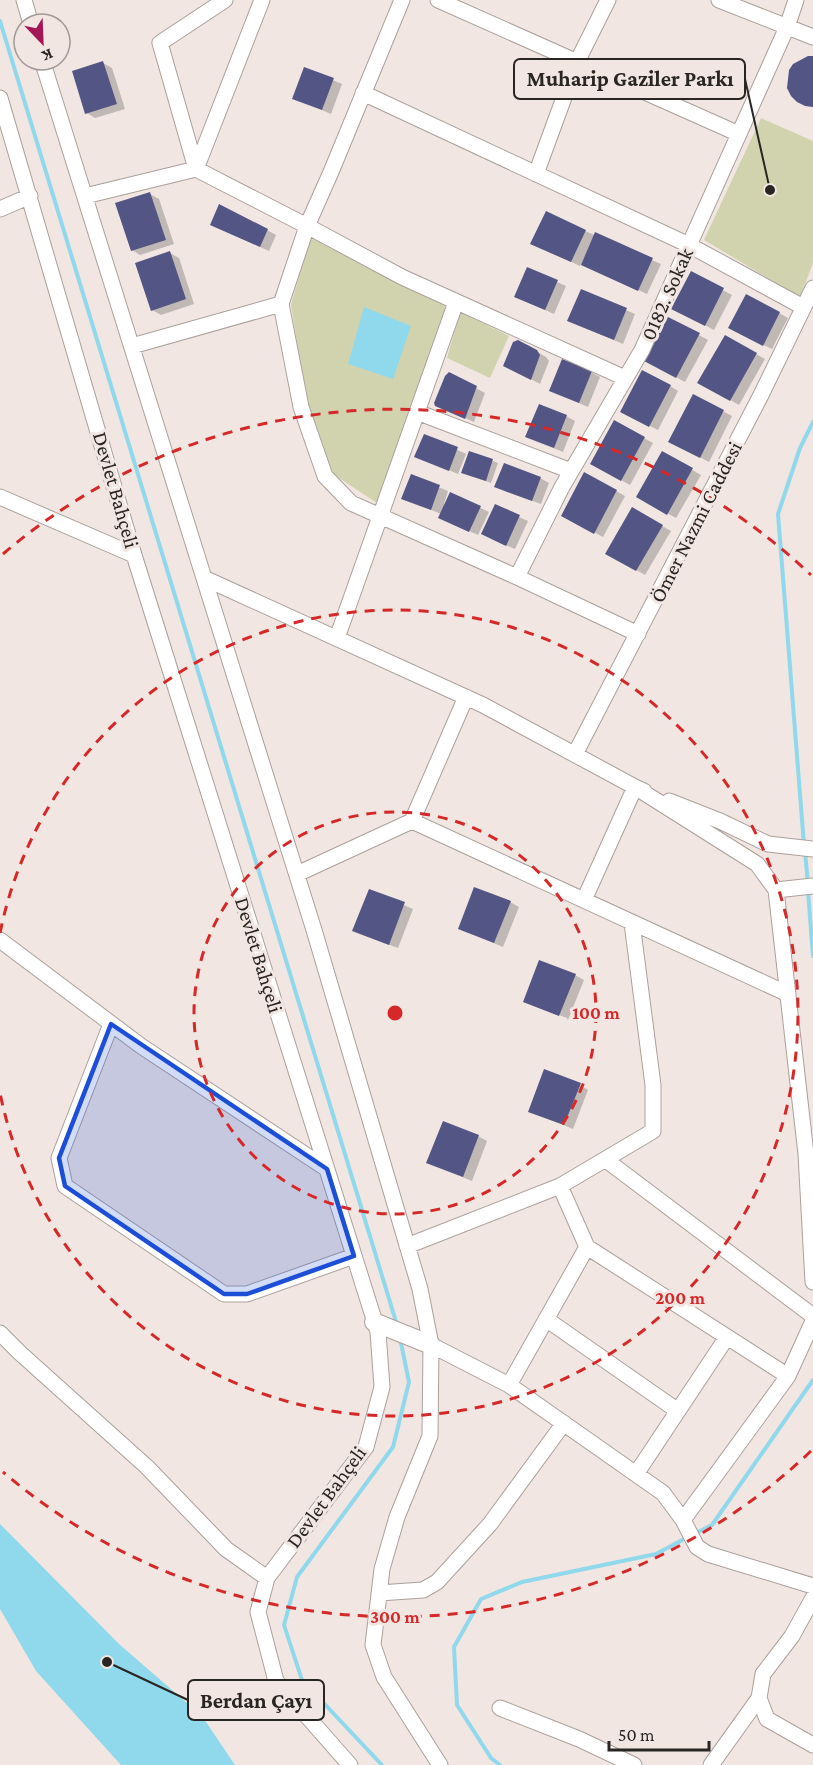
<svg xmlns="http://www.w3.org/2000/svg" width="813" height="1765" font-family="'Crimson Pro',serif">
	<style>
		.green { fill: #d1d3af }
		.water { fill: #90d8eb }
		.shadow { fill: #0003 }
		.lines { fill: none; stroke-linecap: round; stroke-linejoin: round }
		.stream { stroke: #90d8eb; stroke-width: 4 }
		.building { fill: #535685 }
		.minor-casing { stroke: #aba09b; stroke-width: 17 }
		.major-casing { stroke: #aba09b; stroke-width: 20 }
		.minor { stroke: #fff; stroke-width: 15 }
		.major { stroke: #fff; stroke-width: 18 }
		.marked { fill: #1d4ed8; fill-opacity: 0.2; stroke: #1d4ed8; stroke-width: 4.5; stroke-linejoin: round }
		.ring { fill: none; stroke: #d62828; stroke-width: 3; stroke-dasharray: 10 8 }
		.labels { text-anchor: middle; dominant-baseline: central; stroke-width: 6; stroke-linejoin: round; paint-order: stroke }
		.street-label { font-size: 21px; fill: #292523; stroke: #f1e6e1 }
		.centre { fill: #d62828; stroke: #f1e6e1; stroke-width: 3 }
		.ring-label { font-size: 18px; text-anchor: middle; font-weight: bold; fill: #d62828; stroke: #f1e6e1; stroke-width: 6; stroke-linejoin: round; paint-order: stroke }
		.leader { fill: none; stroke: #292523; stroke-width: 2 }
		.callout-dot { fill: #292523; stroke: #f1e6e1; stroke-width: 2 }
		.callout { fill: #f1e6e1; stroke: #292523; stroke-width: 2 }
		.callout-label { font-size: 22px; text-anchor: middle; font-weight: bold; fill: #292523 }
	</style>
	<rect width="100%" height="100%" fill="#f1e6e1"/>
	<!-- green -->
	<path class="green" d="M761,118l52,23v122l-13,34 -96,-57z
		M311,235l51,29 79,38 6,8 -70,193 -44,-29 -28,-80 -14,-89z
		M460,312l49,24 -19,42 -43,-20z"/>
	<!-- water -->
	<path class="water" d="M364,307l47,19 -18,53 -45,-15z
		M0,1524l119,120 83,72 33,49h-114l-85,-94 -36,-62z"/>
	<!-- shadow -->
	<path class="shadow" d="M103,63l9,5 13,41 -30,9 -8,-5z
		M305,68l37,16 -11,30 -37,-16z
		M150,194l9,5 15,45 -34,11 -8,-5z
		M220,229l47,1 9,5 -7,16z
		M585,231l76,33 -14,30 -66,-30 -1,2 -39,-18z
		M170,253l9,5 15,46 -33,11 -9,-5z
		M691,273l41,22 -18,35 -32,-17z
		M557,282l9,4 -12,28 -38,-17z
		M582,291l53,23 -12,30 -45,-19z
		M779,313l9,5 -16,31 -33,-16z
		M669,319l39,21 -23,42 -39,-21z
		M726,337l39,22 -26,46 -40,-23z
		M518,341l28,16 3,4 -9,23 -26,-14z
		M591,372l9,5 -12,30 -37,-16z
		M450,374l35,19 -11,29 -38,-17z
		M670,386l8,5 -20,39 -28,-14z
		M694,396l38,20 -23,46 -30,-16z
		M566,416l9,5 -12,31 -27,-11z
		M615,422l38,21 -23,42 -38,-21z
		M424,436l45,19 1,-3 28,11 -7,20 -23,-8 1,-20 -3,-1 -8,20 -42,-18z
		M663,453l38,22 -25,43 -38,-21z
		M585,474l40,22 -22,41 -40,-22z
		M411,476l37,15 -4,13 2,1 5,-11 38,18 -11,23 -29,-13 -8,-8 -38,-16z
		M540,478l9,5 -8,21 -36,-13z
		M632,509l39,22 -26,44 -38,-22z
		M519,517l9,4 -13,28 -24,-10z
		M370,890l43,19 -15,39 -35,-13z
		M510,902l9,5 -16,40 -43,-18z
		M575,975l9,5 -16,40 -1,-2 -42,-16z
		M580,1085l8,5 -15,39 -44,-18z
		M478,1136l9,5 -15,40 -44,-18z"/>
	<g class="lines">
		<!-- stream -->
		<path class="stream" d="M0,21l397,1304
			M804,845l-26,-331 22,-66 13,-26
			M805,852l3,32
			M808,891l5,65
			M694,1534l18,-9 101,-145
			M382,1765l-80,-85 -18,-55 13,-48 96,-130 16,-65 -9,-44
			M500,1765l-9,-7 -34,-53 -3,-58 27,-48 41,-17 134,-28 32,-17"/>
	</g>
	<!-- building -->
	<path class="building" d="M808,56h5v51l-8,-1 -8,-4 -6,-6 -4,-8 2,-18 4,-6z
		M103,61l14,43 -32,10 -13,-43z
		M304,67l30,11 -12,32 -30,-11z
		M150,192l16,48 -35,11 -16,-48z
		M219,204l49,25 -8,18 -50,-22z
		M546,211l40,19 -15,32 -41,-18z
		M595,232l58,26 -15,33 -57,-26z
		M170,251l16,48 -35,12 -16,-48z
		M527,267l31,13 -13,30 -31,-13z
		M691,271l33,17 -19,38 -34,-17z
		M581,289l46,19 -13,32 -47,-19z
		M746,294l34,18 -17,34 -35,-18z
		M668,317l32,16 -24,45 -32,-17z
		M725,335l32,18 -27,48 -33,-18z
		M518,340l19,10 3,5 -9,25 -28,-14 10,-24z
		M562,359l30,12 -13,32 -30,-12z
		M642,370l29,15 -22,42 -29,-15z
		M449,372l28,14 -12,33 -30,-13 -1,-3 11,-27z
		M693,394l31,16 -24,48 -32,-16z
		M539,404l28,11 -13,33 -29,-11z
		M614,420l31,17 -24,44 -31,-17z
		M424,434l34,13 -9,24 -35,-14z
		M469,451l24,8 -7,22 -25,-8z
		M662,451l31,17 -26,47 -31,-18z
		M504,463l37,14 -9,24 -38,-14z
		M584,472l33,18 -23,44 -33,-18z
		M411,474l29,11 -9,25 -30,-11z
		M450,492l31,14 -12,26 -31,-14z
		M495,504l25,11 -14,31 -25,-12z
		M632,507l31,18 -27,46 -31,-17z
		M474,887l37,14 -17,42 -36,-14z
		M369,889l36,13 -16,43 -37,-14z
		M539,960l37,14 -17,42 -36,-14z
		M544,1069l37,14 -17,42 -36,-13z
		M443,1121l36,14 -16,42 -37,-14z"/>
	<g class="lines">
		<defs>
			<path id="minor" d="M24,0l7,24
				M402,0l-71,172 -24,54 -26,78 20,103 24,69 26,27 166,74 121,57
				M438,0l301,134
				M719,0l94,37
				M42,60l272,870 106,359 11,56 78,40 154,108 20,27 14,27 11,7 105,32
				M363,93l326,152 114,62
				M0,98l134,457 244,777 4,55 -16,60 -99,131 -9,34 18,69 74,84
				M196,169l-36,-126 65,-43
				M196,169l66,-169
				M536,174l41,-112 31,-62
				M85,196l111,-27 111,57 95,51 223,101
				M0,209l30,-13
				M132,346l149,-42
				M417,412l154,59
				M0,497l134,58
				M517,577l45,-90 80,-137 145,-323 9,-27
				M204,578l279,127 152,82 122,77 19,26 37,-4
				M337,638l119,-336
				M575,754l186,-359 52,-107
				M669,801l51,20 48,23 45,5
				M412,821l376,173
				M297,874l115,-53 54,-124
				M776,890l30,264 7,128
				M584,900l51,-113 9,4
				M0,940l141,106 186,123
				M111,1024l-52,134 6,28 159,108h23l107,-38
				M606,1160l207,156
				M560,1186l27,61 201,129
				M407,1246l153,-60 93,-55v-46l-21,-162
				M546,1319l132,92
				M0,1333l20,20 127,114 79,82 41,29
				M431,1345l-1,91 -33,81 -15,52 -9,76 11,32 56,88
				M509,1385l78,-138
				M636,1474l91,-137
				M683,1520l105,-144 25,-55
				M379,1593l44,-3 14,-8 53,-58 74,-101
				M813,1598l-21,38 -29,38 -4,24 8,21 46,26
				M500,1708l79,31 55,26
				M711,1765l48,-67"/>
			<path id="major" d="M374,1322l57,23"/>
		</defs>
		<!-- minor casing -->
		<use href="#minor" class="minor-casing"/>
		<!-- major casing -->
		<use href="#major" class="major-casing"/>
		<!-- minor -->
		<use href="#minor" class="minor"/>
		<!-- major -->
		<use href="#major" class="major"/>
	</g>
	<!-- marked area -->
	<path class="marked" d="M111,1024l216,145 27,87 -107,38h-23l-159,-108 -6,-28z"/>
	<!-- distance rings -->
	<g class="ring">
		<circle cx="395" cy="1013" r="201"/>
		<path d="M0 933A403 403 0 1 1 0 1093"/>
		<path d="M811 1451A604 604 0 0 1 3 1472M3 554A604 604 0 0 1 811 575"/>
	</g>
	<g class="labels">
		<!-- street labels -->
		<g class="street-label">
			<text transform="translate(667 294) rotate(-66)">0182. Sokak</text>
			<text transform="translate(116 490) rotate(74)">Devlet Bahçeli</text>
			<text transform="translate(696 522) rotate(-63)">Ömer Nazmi Caddesi</text>
			<text transform="translate(259 955) rotate(73)">Devlet Bahçeli</text>
			<text transform="translate(326 1497) rotate(-54)">Devlet Bahçeli</text>
		</g>
	</g>
	<circle cx="395" cy="1013" r="9" class="centre"/>
	<g class="ring-label">
		<text x="596" y="1019">100 m</text>
		<text x="680" y="1304">200 m</text>
		<text x="395" y="1623">300 m</text>
	</g>
	<!-- callouts -->
	<path class="leader" d="M770 190L745 79M107 1662L188 1700"/>
	<g class="callout-dot">
		<circle cx="770" cy="190" r="6"/>
		<circle cx="107" cy="1662" r="6"/>
	</g>
	<g class="callout">
		<rect x="514" y="59" width="231" height="40" rx="6"/>
		<rect x="188" y="1680" width="136" height="40" rx="6"/>
	</g>
	<g class="callout-label">
		<text x="630" y="86">Muharip Gaziler Parkı</text>
		<text x="256" y="1708">Berdan Çayı</text>
	</g>
	<!-- north arrow -->
	<g transform="translate(42 42) rotate(157)"><circle r="28" fill="#f1e6e1" stroke="#a19995" stroke-width="1.5"/>
	<path d="M0-4.5L10 22L0 15L-10 22Z" fill="#a51657"/>
	<text y="-9" font-size="16" font-weight="bold" text-anchor="middle" fill="#292523">K</text>
	</g>
	<!-- scale -->
	<path d="M609 1741v9h100v-9" fill="none" stroke="#292523" stroke-width="3"/>
	<text x="618" y="1741" font-size="18" fill="#292523" stroke="#f1e6e1" stroke-width="4.5" paint-order="stroke">50 m</text>
</svg>
